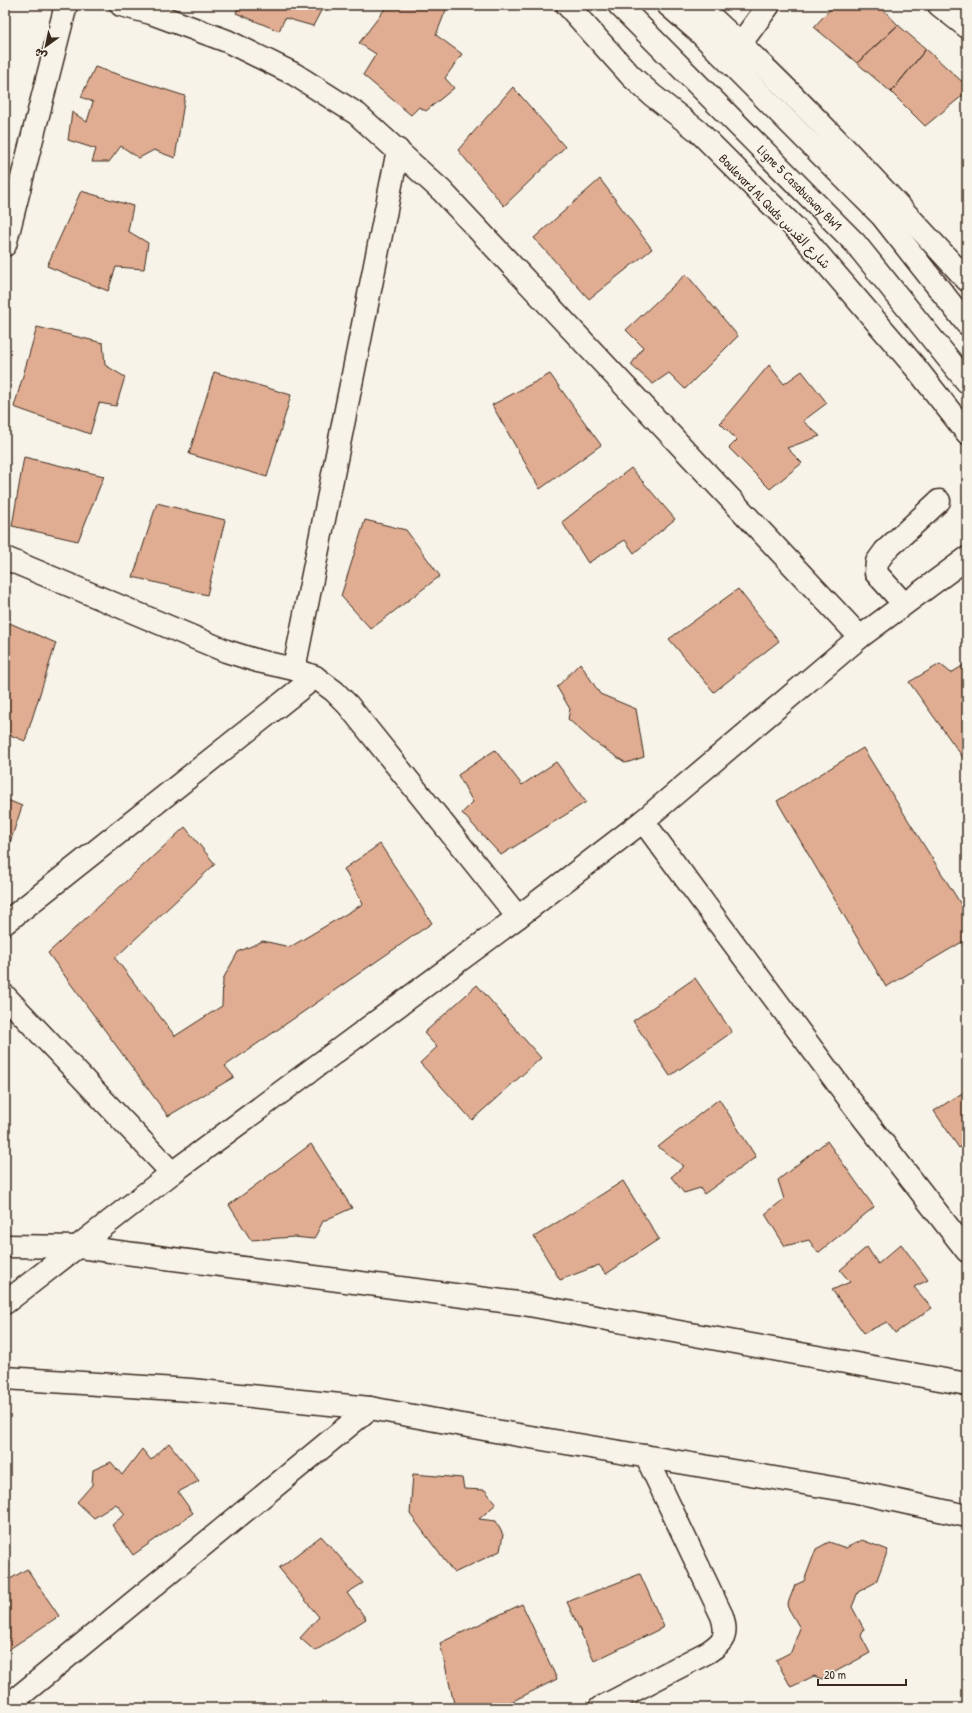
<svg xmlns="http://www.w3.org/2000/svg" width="972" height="1713" font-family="'Patrick Hand','Playpen Sans Arabic',sans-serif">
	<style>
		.building { fill: #e0ad92; stroke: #3b2a1e }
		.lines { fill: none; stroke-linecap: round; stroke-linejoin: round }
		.minor-casing { stroke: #3b2a1e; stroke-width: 25 }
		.major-casing { stroke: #3b2a1e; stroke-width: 25 }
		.minor { stroke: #f7f3e8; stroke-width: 22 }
		.major { stroke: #f7f3e8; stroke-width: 22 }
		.labels { text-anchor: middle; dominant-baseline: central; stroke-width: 3.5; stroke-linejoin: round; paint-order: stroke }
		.street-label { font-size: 13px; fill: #3b2a1e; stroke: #f7f3e8 }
	</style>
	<rect width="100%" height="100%" fill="#f7f3e8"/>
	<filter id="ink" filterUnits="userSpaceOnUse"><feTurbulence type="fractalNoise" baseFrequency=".025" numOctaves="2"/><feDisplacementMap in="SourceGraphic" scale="8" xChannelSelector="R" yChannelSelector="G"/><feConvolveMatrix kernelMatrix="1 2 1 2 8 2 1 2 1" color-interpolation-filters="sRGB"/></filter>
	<g filter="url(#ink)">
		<!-- building -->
		<path class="building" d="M239,5h85l-11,21 -28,-8 -6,13 -43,-18z
			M388,5h60l-12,30 26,19 -17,24 9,10 -28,23 -7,-4 -8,8 -48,-40 13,-21 -17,-11z
			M834,5h45l19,20 -41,38 -43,-36z
			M898,25l28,24 -35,43 -34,-29z
			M926,49l41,37v6l-42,34 -34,-34z
			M95,67l90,29 -10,62 -21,-8 -15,8 -18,-12 -12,16h-17l4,-13 -28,-9 4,-28 15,10 6,-20 -12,-5z
			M513,87l52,60 -61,59 -46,-56z
			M600,179l52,70 -63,50 -55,-61z
			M81,191l52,15 -5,25 20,12 -4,26 -28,-2 -8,24 -61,-25z
			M686,274l52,62 -53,53 -16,-16 -16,11 -22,-19 12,-18 -17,-17z
			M37,327l66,16 2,22 20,12 -9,29 -17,-3 -9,31 -76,-27z
			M769,365l15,19 18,-13 25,32 -24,18 17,15 -33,12 15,15 -32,26 -41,-41 8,-8 -17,-17z
			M214,372l77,23 -24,82 -78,-23z
			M550,374l51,71 -61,44 -48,-84z
			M24,457l80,19 -26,65 -66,-15z
			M631,468l44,51 -41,34 -9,-13 -37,23 -26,-41z
			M157,503l68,17 -18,75 -74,-18z
			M365,520l41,10 34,46 -69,53 -30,-33z
			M738,589l41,52 -65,51 -45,-53z
			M5,621l51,22 -31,98 -20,-8z
			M580,663l20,31 36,15 8,48 -18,6 -33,-22 -25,-22 2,-10 -13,-22z
			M967,663v100l-58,-81 31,-18 11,9z
			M863,748l104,166v25l-81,48 -109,-186z
			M495,750l27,35 34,-23 30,40 -85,53 -39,-42 11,-11 -15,-27z
			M5,799l17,7 -17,52z
			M185,827l30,37 -100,94 60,78 47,-30 1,-27 15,-27 25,-11 27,6 73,-43 -19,-35 36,-25 52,79 -207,143 9,11 -66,39 -120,-163z
			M695,978l37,54 -62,44 -37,-55z
			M477,985l64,73 -69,62 -52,-57 17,-16 -13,-14z
			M967,1090v52l-8,6 -25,-37z
			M719,1099l37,58 -52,37 -4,-6 -16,5 -13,-16 13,-11 -26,-19z
			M827,1141l47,66 -56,46 -9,-13 -24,6 -20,-32 19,-15 -6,-19z
			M311,1144l41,64 -29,13 -9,18 -20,-2 -43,3 -22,-35z
			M623,1181l36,58 -53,35 -7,-9 -39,15 -26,-43z
			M901,1244l27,36 -14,7 18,21 -37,25 -8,-11 -23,11 -32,-43 18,-8 -10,-12 27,-23 11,17z
			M169,1443l30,38 -21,11 15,21 -60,42 -21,-30 13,-11 -9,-10 -22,14 -17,-16 15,-17 1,-15 18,-8 11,13 20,-26 9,11z
			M413,1474l49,4 2,11 21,1 11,14 -17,15 17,2 7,14 -3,16 -46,22 -44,-59z
			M321,1536l42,47 -16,10 19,26 -51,32 -15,-13 19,-21 -40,-49z
			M862,1540l26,10 -12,32 -18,10 -6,15 12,22 -3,7 9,17 -48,26 -8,-3 -23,11 -15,-27 15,-8 9,-24 -13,-22 8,-21 9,-4 12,-32 13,-7 17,6z
			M27,1569l32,47 -54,36v-70z
			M640,1574l24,53 -70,34 -27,-59z
			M522,1604l35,75 -58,29h-44l-15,-65z"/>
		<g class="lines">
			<defs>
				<g id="minor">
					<path d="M121,5l30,8 76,28 67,33 63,40 85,77 418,446"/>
					<path id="s1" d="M619,5l236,238 112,139"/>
					<path d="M668,5l31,27 183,184 85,108"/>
					<path d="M939,5l28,22"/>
					<path d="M741,43l28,-38"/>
					<path d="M5,245l61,-240"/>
					<path d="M5,558l221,93 32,10 36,8 21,8 19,14 14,14 170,212"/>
					<path d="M904,604l-28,-31 1,-11 8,-11 54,-50"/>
					<path d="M294,669l104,-519"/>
					<path d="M643,821l215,290 109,140"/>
					<path d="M5,923l310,-246"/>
					<path d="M5,996l167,177"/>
					<path d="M5,1246l74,1 439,56 449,81"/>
					<path d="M5,1303l167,-130 346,-256 125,-96 217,-184 107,-79"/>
					<path d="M5,1378l186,12 179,18 125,23 362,61 110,24"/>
					<path d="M5,1708l365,-300"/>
					<path d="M600,1708l108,-56c16,-10 20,-17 14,-36l-76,-160"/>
				</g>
				<path id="major" d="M567,5l64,71 21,19 46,36 103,103 115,134 51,65
					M698,5c95,85 182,180 269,275"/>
			</defs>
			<!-- minor casing -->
			<use href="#minor" class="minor-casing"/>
			<!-- major casing -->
			<use href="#major" class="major-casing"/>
			<!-- minor -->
			<use href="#minor" class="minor"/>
			<!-- major -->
			<use href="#major" class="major"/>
		</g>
	</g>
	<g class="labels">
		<!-- street labels -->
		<g class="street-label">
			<text stroke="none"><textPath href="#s1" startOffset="257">Ligne 5 Casabusway BW1</textPath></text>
			<text transform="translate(775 211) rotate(46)">Boulevard Al Quds شارع القدس</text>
		</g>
	</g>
	<!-- margin -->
	<rect width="972" height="1713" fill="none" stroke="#f7f3e8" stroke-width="20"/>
	<rect x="10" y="10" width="952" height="1693" fill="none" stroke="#3b2a1e" stroke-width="1.5" filter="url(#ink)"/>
	<!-- north arrow -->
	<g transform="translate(46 46) rotate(213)" stroke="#f7f3e8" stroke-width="3" paint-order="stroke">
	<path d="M0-3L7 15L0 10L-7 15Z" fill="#3b2a1e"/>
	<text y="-6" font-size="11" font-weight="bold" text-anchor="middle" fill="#3b2a1e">ش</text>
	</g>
	<!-- scale -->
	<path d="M818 1679v6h88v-6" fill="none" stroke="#3b2a1e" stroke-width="2"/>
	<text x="824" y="1679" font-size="12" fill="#3b2a1e" stroke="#f7f3e8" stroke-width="3" paint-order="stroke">20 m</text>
</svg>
